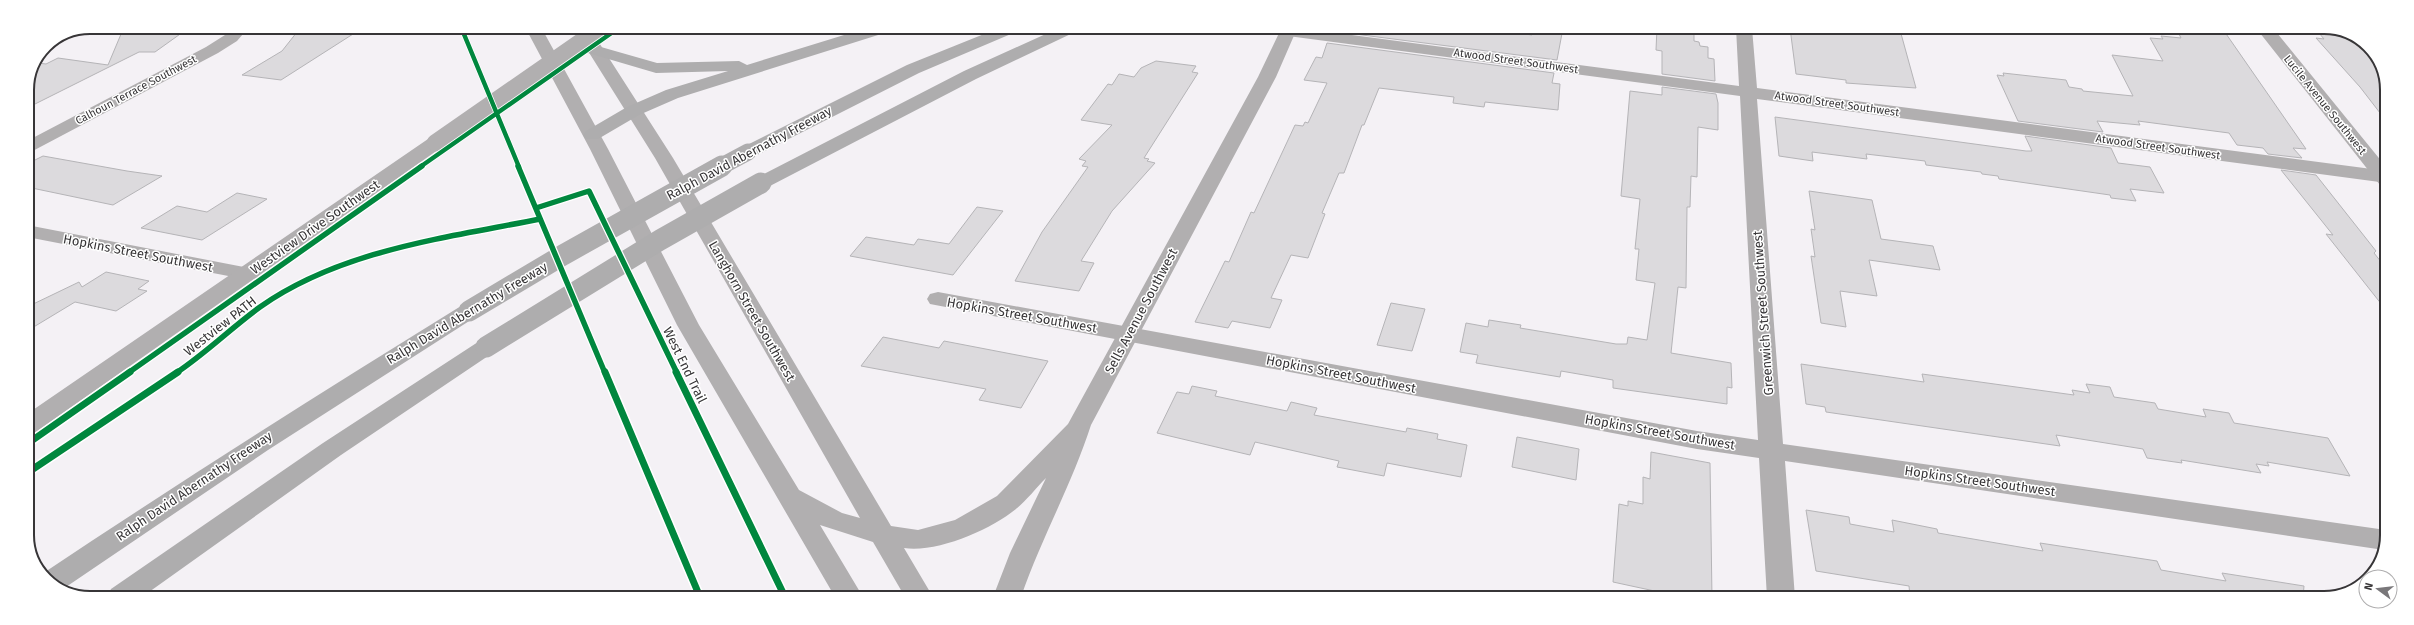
<svg xmlns="http://www.w3.org/2000/svg" width="2414" height="625" font-family="'Fira Sans',sans-serif">
	<style>
		.building { fill: #dcdadd; stroke: #b5b4b7 }
		.lines { fill: none; stroke-linecap: round; stroke-linejoin: round }
		.minor { fill: #b1afb0; fill-rule: evenodd }
		.tertiary { fill: #b1afb0; fill-rule: evenodd }
		.motorway { fill: #aeadae; fill-rule: evenodd }
		.tertiary-bridge { stroke: #b1afb0; stroke-width: 17 }
		.motorway-bridge-far1 { stroke: #aeadae; stroke-width: 17 }
		.motorway-bridge { stroke: #aeadae; stroke-width: 21 }
		.cycleway-far2-casing { stroke: #fff; stroke-width: 6 }
		.cycleway-far1-casing { stroke: #fff; stroke-width: 8 }
		.cycleway-casing { stroke: #fff; stroke-width: 10 }
		.cycleway-far2 { stroke: #00873e; stroke-width: 4.5 }
		.cycleway-far1 { stroke: #00873e; stroke-width: 5.5 }
		.cycleway { stroke: #00873e; stroke-width: 7 }
		.labels { text-anchor: middle; dominant-baseline: central; stroke-width: 3; stroke-linejoin: round; paint-order: stroke }
		.far-street-label { font-size: 11px; fill: #373537; stroke: #fff }
		.street-label { font-size: 13px; fill: #373537; stroke: #fff }
		.rim { fill: none; stroke: #373537; stroke-width: 2 }
	</style>
	<rect width="100%" height="100%" fill="#f4f1f5"/>
	<!-- building -->
	<path class="building" d="M124,27h66l-35,25h-16l-112,56v-19l11,-26 8,1 12,-6 50,7z
		M301,27h63l-83,53 -39,-5 40,-24z
		M1332,28h147l53,7 2,-7h29l-6,32 -226,-29z
		M1657,28h37v13l5,1 1,4 8,1v11l6,1 1,22 -53,-7v-23l-6,-1z
		M1790,28h89l21,2 16,58 -70,-5v-3l-50,-6z
		M2176,28h46l84,121 -13,-1 9,10 -34,-4 -5,-6 -26,-3 -8,-12 -91,-12 2,4 -43,-4 6,11 -85,-11 -21,-46 7,1 -1,-3 63,7 3,7 13,2 1,2 50,5 -21,-41 51,6 -13,-23 13,1 -2,-3 20,2z
		M2319,33l32,4 20,11 16,37v37l-27,-35 -44,-49 8,1z
		M1327,43l227,30 -2,10 8,1 -2,26 -73,-8 -1,5 -31,-4 1,-6 -75,-9 -15,37h-2l-18,48h-5l-17,40 3,1 -17,44 -17,-3 -20,43 11,2 -12,28 -38,-7 -4,7 -33,-6 30,-61 4,1 22,-50 3,1 41,-88 8,1 2,-4 3,1 19,-40 -23,-3 12,-23 6,1z
		M1156,61l40,5 -4,6 6,1 -54,85 5,1 -2,2 8,2 -43,48 -31,50 13,2 -15,28 -64,-10 27,-49 46,-65 -6,-1 4,-5 -7,-2 33,-34 -31,-5 27,-36 4,1 7,-11 15,3 7,-9z
		M1662,87l54,7 2,9v27l-20,-3 -1,50 -6,-1 -1,31h-3l-1,81 -8,-1 -7,66 60,10 1,25 -5,-1v17l-114,-16v-8l-52,-9 -1,6 -84,-14 2,-8 -18,-3 6,-29 22,4 1,-7 32,5 -1,3 96,16h11l1,-7 19,3 8,-57 -19,-3 3,-31h-4l5,-50 -19,-3 9,-105 32,4z
		M1775,117l251,34h6l-7,-15 86,12 7,15 32,4 14,26 -34,-4 6,12 -25,-3 -1,-3 -111,-16 -1,-3 -16,-2 -1,-2 -55,-7 -1,-4 -59,-7 1,5 -55,-7 1,9 -34,-5z
		M43,156l84,15 35,5 -49,29 -86,-18v-23z
		M2281,170l35,5 60,76 -2,2 12,15v42l-60,-76 7,1z
		M1809,191l63,9 9,39 52,7 7,24 -71,-10 8,36 -37,-5 6,36 -25,-4 -10,-67 4,1 -4,-28 4,1z
		M237,193l30,6 -65,41 -61,-12 36,-22 30,6z
		M977,207l26,4 -50,64 -103,-19 16,-19 48,8 4,-6 31,5z
		M106,272l43,9 -11,8 9,2 -31,20 -41,-9 -48,29v-24l52,-25 3,5z
		M1391,303l34,6 -13,42 -35,-6z
		M883,337l56,11 5,-7 104,20 -27,47 -42,-8 7,-11 -125,-23z
		M1801,364l123,18 -2,-8 152,21 -2,-5 18,3 -4,-9 24,3 4,10 41,6 3,6 48,8 -3,-8 26,4 5,10 94,15 22,38 -83,-14 2,4 -13,-2 5,9 -80,-13 1,3 -35,-5 -4,-9 -87,-14 4,11 -234,-34 -1,-5 -19,-3z
		M1192,386l25,5 -2,5 72,15 4,-9 26,6 -3,7 92,17 1,-4 31,6 -1,5 30,6 -6,32 -74,-14 -3,13 -47,-9 2,-6 -84,-19 -5,13 -93,-22 20,-41 12,2z
		M1517,437l62,12 -3,31 -64,-13z
		M1651,452l59,11 2,135h-25l-74,-16 6,-78 9,2v-5l15,3v-27l7,2z
		M1806,510l43,7 1,7 44,8 -2,-12 45,9 1,4 105,18 -3,-8 117,18 4,9 65,11 -4,-8 82,13 -1,12h-325l-30,-6 1,6h-30l-9,-2 -1,-10 -93,-15z"/>
	<g class="lines">
		<!-- minor -->
		<path class="minor" d="M232,27h17l-12,14 -19,12 -191,101v-13l179,-94 19,-12z
			M1282,28h17l440,58 -3,-58h16l5,60 630,83v12l-630,-84 26,345 603,86v18l-2,2 -599,-89 10,137h-28l-8,-140 -62,-9 -767,-145 -3,-5 3,-5 8,-2 759,139 61,9 -18,-344 -452,-60 -6,-2 -2,-3z
			M27,225l222,43 7,2 4,4 -4,4 -7,2 -222,-43z"/>
		<!-- tertiary -->
		<path class="tertiary" d="M525,27h16l67,122 91,176 100,165 43,23 18,5 -205,-360 -82,-131h16l84,131 218,368 27,4 37,-10 42,-24 71,-72 190,-347 22,-46 2,-3h12l2,3 -20,46 -185,348c-19,59 -50,114 -70,172h-28l17,-44 36,-75c-10,10 -19,22 -30,31 -26,21 -79,44 -112,39l29,49h-28l-32,-55 -53,-17 43,72h-28l-158,-272 -87,-176z
			M2256,28h17l114,140v19l-7,-2z
			M435,137l7,2 2,4 -2,4 -406,285 -9,2v-20l401,-275z"/>
		<!-- motorway -->
		<path class="motorway" d="M870,27h26l-2,3 -216,68 -39,17 -41,24h-12l-3,-4 3,-4 41,-24 39,-17 62,-19 -72,2 -68,-20 -2,-3 2,-3 6,-2 63,18 82,-2 8,4z
			M999,28h21l-2,3 -99,42 -164,83h-14l-2,-4 2,-4 166,-83z
			M1059,28h20l-2,3 -101,48 -208,108 -7,2 -7,-2 -3,-4 3,-4 210,-108z
			M1282,28h16l-4,6h-12l-2,-3z
			M469,304l8,2 3,5 -3,5 -209,134 -205,139 -20,-12 -1,-3c138,-92 278,-181 419,-268z
			M486,340l8,2 3,5 -3,5 -153,103 -199,142h-35l4,-8 212,-146 155,-101z"/>
		<!-- tertiary-bridge -->
		<path class="tertiary-bridge" d="M435,143l167,-116"/>
		<!-- motorway-bridge-far1 -->
		<path class="motorway-bridge-far1" d="M720,167l28,-15"/>
		<!-- motorway-bridge -->
		<path class="motorway-bridge" d="M469,311l94,-56 159,-89
			M486,347l174,-107 101,-57"/>
		<defs>
			<path id="cycleway-far2" d="M461,27l58,140
				M420,167l200,-140"/>
			<path id="cycleway-far1" d="M518,166l87,207
				M536,208l53,-17 88,182
				M128,373l294,-207
				M176,373c30,-20 55,-45 84,-66 81,-57 185,-69 280,-88"/>
			<path id="cycleway" d="M605,372l95,225
				M676,372l109,225
				M27,444l103,-72
				M27,473l151,-101"/>
		</defs>
		<!-- cycleway-far2 casing -->
		<use href="#cycleway-far2" class="cycleway-far2-casing"/>
		<!-- cycleway-far1 casing -->
		<use href="#cycleway-far1" class="cycleway-far1-casing"/>
		<!-- cycleway casing -->
		<use href="#cycleway" class="cycleway-casing"/>
		<!-- cycleway-far2 -->
		<use href="#cycleway-far2" class="cycleway-far2"/>
		<!-- cycleway-far1 -->
		<use href="#cycleway-far1" class="cycleway-far1"/>
		<!-- cycleway -->
		<use href="#cycleway" class="cycleway"/>
	</g>
	<g class="labels">
		<!-- far-street labels -->
		<g class="far-street-label">
			<text transform="translate(1516 61) rotate(8)">Atwood Street Southwest</text>
			<text transform="translate(136 90) rotate(-28)">Calhoun Terrace Southwest</text>
			<text transform="translate(1837 104) rotate(8)">Atwood Street Southwest</text>
			<text transform="translate(2325 105) rotate(51)">Lucile Avenue Southwest</text>
			<text transform="translate(2158 147) rotate(8)">Atwood Street Southwest</text>
		</g>
		<!-- street labels -->
		<g class="street-label">
			<text transform="translate(749 153) rotate(-28)">Ralph David Abernathy Freeway</text>
			<text transform="translate(315 227) rotate(-35)">Westview Drive Southwest</text>
			<text transform="translate(138 253) rotate(11)">Hopkins Street Southwest</text>
			<text transform="translate(752 311) rotate(60)">Langhorn Street Southwest</text>
			<text transform="translate(1141 311) rotate(-62)">Sells Avenue Southwest</text>
			<text transform="translate(467 313) rotate(-31)">Ralph David Abernathy Freeway</text>
			<text transform="translate(1763 313) rotate(-94)">Greenwich Street Southwest</text>
			<text transform="translate(1022 315) rotate(10)">Hopkins Street Southwest</text>
			<text transform="translate(220 326) rotate(-38)">Westview PATH</text>
			<text transform="translate(685 365) rotate(64)">West End Trail</text>
			<text transform="translate(1341 374) rotate(11)">Hopkins Street Southwest</text>
			<text transform="translate(1660 432) rotate(10)">Hopkins Street Southwest</text>
			<text transform="translate(1980 481) rotate(8)">Hopkins Street Southwest</text>
			<text transform="translate(194 486) rotate(-34)">Ralph David Abernathy Freeway</text>
		</g>
	</g>
	<!-- crop -->
	<path d="M0 0H2414V625H0ZM90 34H2324A56 56 0 0 1 2380 90V535A56 56 0 0 1 2324 591H90A56 56 0 0 1 34 535V90A56 56 0 0 1 90 34Z" fill="#fff" fill-rule="evenodd"/>
	<path class="rim" d="M90 34H2324A56 56 0 0 1 2380 90V535A56 56 0 0 1 2324 591H90A56 56 0 0 1 34 535V90A56 56 0 0 1 90 34Z"/>
	<!-- north arrow -->
	<g transform="translate(2378 589) rotate(285)"><circle r="19" fill="#ffffff" stroke="#afaeaf"/>
	<path d="M0-3L7 15L0 10L-7 15Z" fill="#79777a"/>
	<text y="-6" font-size="11" font-weight="bold" text-anchor="middle" fill="#373537">N</text>
	</g>
</svg>
